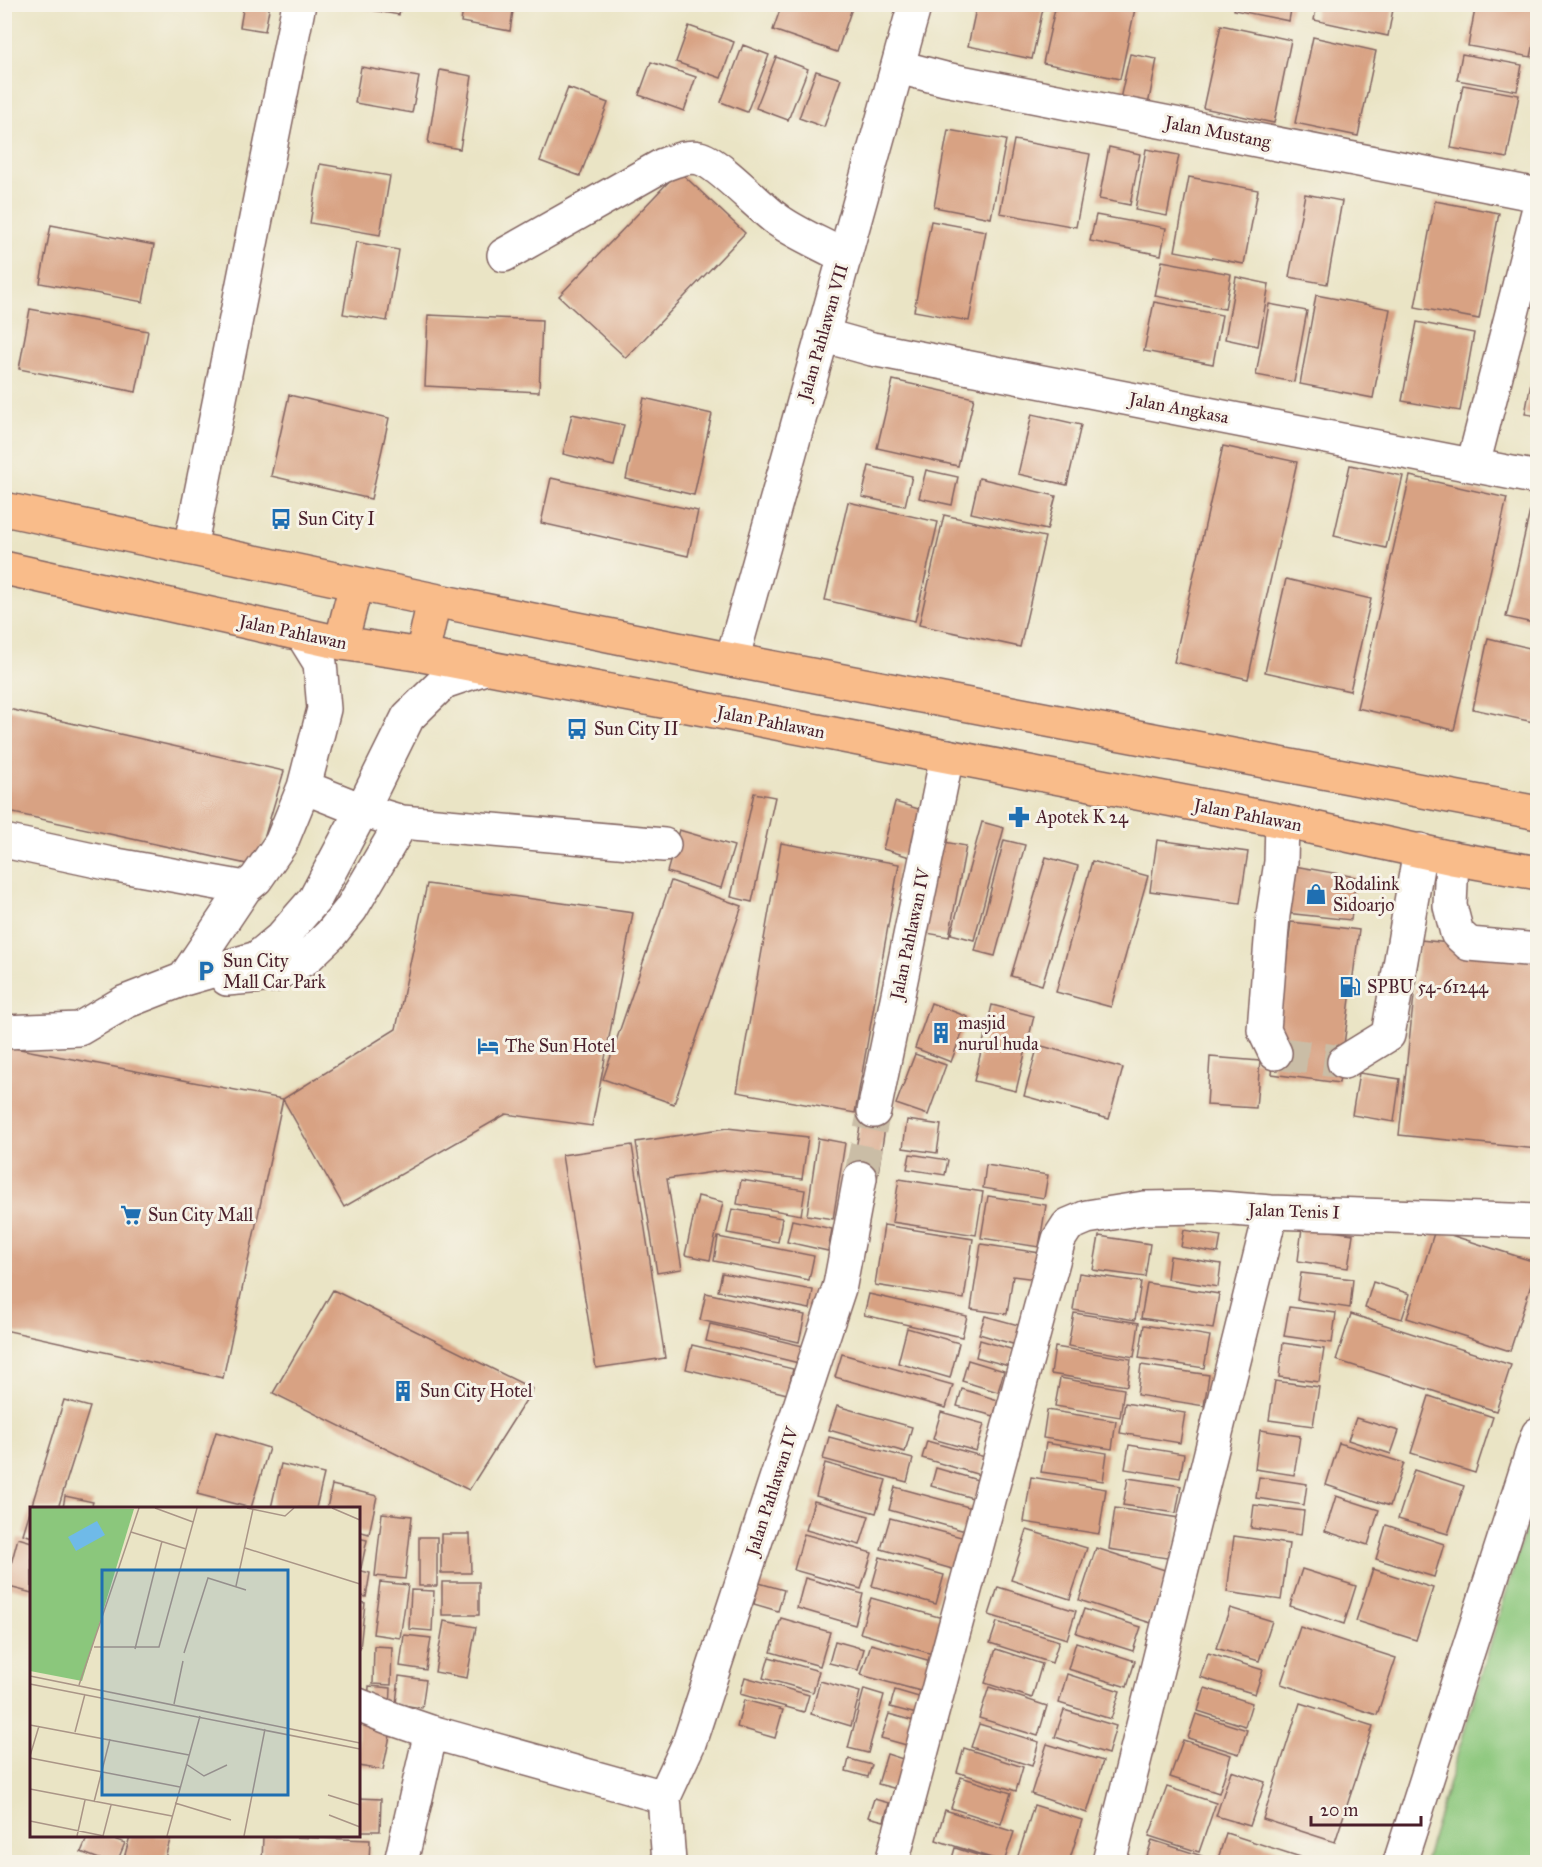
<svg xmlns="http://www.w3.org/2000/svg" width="1542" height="1867" font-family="'IM FELL Great Primer',serif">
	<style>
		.green { fill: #8bc77c; stroke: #6a7354; stroke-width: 1.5 }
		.building { fill: #d8a283 }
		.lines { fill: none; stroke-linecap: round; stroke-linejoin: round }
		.minor-tunnel { stroke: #cabda6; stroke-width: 33; stroke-dasharray: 33 16; stroke-linecap: butt }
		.minor-casing { stroke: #826461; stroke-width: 36 }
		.major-casing { stroke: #826461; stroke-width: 36 }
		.minor { stroke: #fff; stroke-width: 33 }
		.major { stroke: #f9bc8a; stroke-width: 33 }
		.labels { text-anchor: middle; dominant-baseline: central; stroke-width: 6; stroke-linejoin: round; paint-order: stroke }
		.street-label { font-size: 18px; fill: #4a1f2b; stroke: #f7f3e8 }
		.poi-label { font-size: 18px; fill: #4a1f2b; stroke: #f7f3e8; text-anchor: start }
		.inset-road { fill: none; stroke: #aa9587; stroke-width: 1.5 }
		.view { fill: #1f6fb2; fill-opacity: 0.15; stroke: #1f6fb2; stroke-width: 3 }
		.inset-edge { fill: none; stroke: #4a1f2b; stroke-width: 3 }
	</style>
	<rect width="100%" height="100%" fill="#f7f3e8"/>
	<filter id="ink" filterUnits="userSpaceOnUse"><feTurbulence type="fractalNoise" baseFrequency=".0167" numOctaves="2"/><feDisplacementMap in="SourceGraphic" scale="12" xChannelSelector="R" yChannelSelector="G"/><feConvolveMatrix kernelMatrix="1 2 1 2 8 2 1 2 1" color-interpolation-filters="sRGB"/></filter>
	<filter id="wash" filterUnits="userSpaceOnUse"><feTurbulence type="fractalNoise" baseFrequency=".008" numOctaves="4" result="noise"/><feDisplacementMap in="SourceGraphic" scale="24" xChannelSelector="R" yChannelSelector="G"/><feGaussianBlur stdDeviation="1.35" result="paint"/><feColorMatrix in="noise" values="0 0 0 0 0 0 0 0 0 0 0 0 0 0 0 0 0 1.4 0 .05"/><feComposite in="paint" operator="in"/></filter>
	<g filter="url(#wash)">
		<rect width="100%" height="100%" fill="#eae4c5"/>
		<!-- green -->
		<path class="green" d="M1537,1490v372h-112z"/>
		<g id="blocks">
			<!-- building -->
			<path class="building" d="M244,4h26l-5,27 -25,-4z
				M361,4h40l-2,11 -39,-7z
				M464,4h50l-4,27 -49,-9z
				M782,4l71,1 -16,47 -64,-22z
				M977,4h67l-12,55 -64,-13z
				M1056,4h80l-16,75 -77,-16z
				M1235,4h57l-3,17 -55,-11z
				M1317,4h77l-6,32 -74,-16z
				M1476,4h62v21l-7,32 -63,-11z
				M1221,25l70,15 -17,83 -71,-15z
				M689,26l45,16 -13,36 -45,-16z
				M1313,37l63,14 -18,85 -63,-13z
				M743,45l26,10 -22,57 -26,-10z
				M1130,54l27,5 -9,46 -28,-6z
				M1462,54l60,11 -5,26 -60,-11z
				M776,57l32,12 -20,51 -32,-12z
				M651,62l45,15 -12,34 -45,-16z
				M361,67l58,10 -7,36 -57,-10z
				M440,70l32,6 -12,73 -32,-6z
				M816,71l25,8 -17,48 -25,-9z
				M1463,85l56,10 -12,63 -56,-10z
				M568,88l40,15 -28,73 -40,-15z
				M948,130l58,10 -15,78 -57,-11z
				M1014,140l76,14 -14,73 -76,-14z
				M1109,147l31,7 -10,51 -31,-6z
				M1146,149l33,6 -12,61 -32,-6z
				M320,164l70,12 -10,59 -70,-12z
				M679,171l66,62 -119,125 -67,-62z
				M1189,177l69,13 -14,74 -69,-13z
				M1305,194l37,7 -15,83 -38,-7z
				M1435,201l64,12 -20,106 -64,-12z
				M1096,215l70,13 -5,27 -71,-14z
				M931,221l55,10 -17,90 -55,-10z
				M51,225l103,20 -11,57 -103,-19z
				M356,242l43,8 -12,71 -44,-7z
				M1162,261l69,13 -6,35 -70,-13z
				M1236,277l33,7 -11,62 -33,-7z
				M1316,295l74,14 -17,89 -73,-14z
				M1154,302l68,13 -9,49 -69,-13z
				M1269,304l38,7 -13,71 -38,-7z
				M30,309l118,22 -12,61 -117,-23z
				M428,315l114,5 -3,72 -114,-6z
				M1417,322l57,11 -14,78 -58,-10z
				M1536,356h2v60l-13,-2z
				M893,380l81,18 -16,68 -81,-18z
				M289,395l100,23 -18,81 -100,-23z
				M644,398l68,16 -18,81 -68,-16z
				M572,414l52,11 -10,41 -51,-12z
				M1032,414l49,11 -14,60 -49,-11z
				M1223,446l74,16 -49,217 -74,-17z
				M1350,465l53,11 -17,72 -52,-12z
				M869,466l43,10 -7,30 -43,-9z
				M926,470l32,7 -6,28 -33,-7z
				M1410,476l97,22 -53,232 -97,-22z
				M551,478l147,33 -10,45 -147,-33z
				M979,478l77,18 -9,34 -76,-17z
				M848,502l90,20 -23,99 -90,-21z
				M1530,511l8,2v111l-32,-7z
				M944,515l101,22 -25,110 -101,-22z
				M1286,579l85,20 -21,92 -85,-19z
				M1488,638l50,12v73l-65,-14z
				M4,708l280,63 -28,95 -252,-55z
				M754,793l21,4 -23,105 -21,-5z
				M895,802l27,8 -12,47 -27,-8z
				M982,822l22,6 -30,112 -23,-6z
				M679,830l55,16 -13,42 -54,-16z
				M1004,840l21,5 -30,111 -20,-5z
				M1157,840l91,12 -8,51 -90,-12z
				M939,841l27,5 -17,91 -28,-5z
				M781,843l118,21 -44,249 -118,-21z
				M1046,857l32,9 -36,119 -31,-9z
				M1092,861l56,15 -37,131 -55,-15z
				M1283,864l73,13 -5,43 -75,-8z
				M671,881l71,25 -68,198 -71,-25z
				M427,884l206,29 -41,213 -86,-12 -162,93 -61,-108 113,-70z
				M1291,922l68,8 -20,153 -67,-9z
				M1420,940l118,12v197l-139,-14z
				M931,1003l37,14 -17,45 -36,-14z
				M992,1005l42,11 -18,75 -42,-10z
				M1038,1045l85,23 -14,51 -85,-23z
				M4,1046l279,53 -60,279 -219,-48z
				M915,1054l31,11 -18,50 -32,-11z
				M1210,1057l50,4 -4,47 -49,-3z
				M1359,1073l41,6 -6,43 -42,-7z
				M863,1109l24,5 -10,66 -26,-3z
				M907,1120l34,5 -4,28 -34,-5z
				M727,1128l81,9 -6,42 -76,-9 -59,9 15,90 -25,4 -21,-131z
				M818,1138l27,5 -12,76 -26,-4z
				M632,1145l33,213 -69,10 -34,-213z
				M910,1154l38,6 -3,15 -38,-6z
				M986,1165l62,10 -4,23 -61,-10z
				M899,1179l84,13 -7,43 -84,-13z
				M741,1180l64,10 -4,25 -64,-11z
				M698,1196l25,6 -13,58 -25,-5z
				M988,1196l58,9 -7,42 -58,-9z
				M732,1209l50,9 -4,24 -51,-9z
				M792,1220l40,9 -4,22 -41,-9z
				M884,1225l89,14 -9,60 -89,-14z
				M1302,1227l51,7 -5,34 -50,-7z
				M1184,1230l37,6 -3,17 -37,-6z
				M1435,1230l103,33 -28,88 -103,-33z
				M1099,1236l51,8 -5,33 -52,-7z
				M718,1237l96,19 -5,24 -95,-19z
				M981,1244l59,9 -4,26 -23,-3 -6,38 -36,-5z
				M1170,1256l51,8 -3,23 -51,-8z
				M722,1273l91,17 -3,19 -92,-18z
				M1079,1273l62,9 -6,38 -62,-10z
				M1301,1273l52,6 -3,29 -53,-8z
				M1373,1282l37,12 -8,25 -37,-11z
				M1147,1283l72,11 -6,35 -72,-11z
				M333,1290l200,99 -64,101 -196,-97z
				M706,1293l99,22 -6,27 -99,-22z
				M869,1294l98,22 -5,21 -98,-22z
				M1289,1307l47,6 -4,30 -48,-7z
				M1074,1313l65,10 -5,34 -66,-11z
				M1351,1314l160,51 -15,46 -160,-51z
				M985,1316l37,10 -6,19 -37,-11z
				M710,1324l93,22 -4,17 -93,-22z
				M1144,1325l66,11 -6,32 -65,-10z
				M907,1328l52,15 -9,35 -52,-15z
				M980,1340l34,10 -5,16 -33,-9z
				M1283,1343l41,6 -5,33 -40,-5z
				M692,1345l101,24 -6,25 -101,-25z
				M1055,1347l76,12 -4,27 -76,-12z
				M842,1354l111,31 -7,23 -111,-31z
				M968,1360l36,11 -6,21 -36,-11z
				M1141,1365l68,10 -5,31 -67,-11z
				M1060,1378l64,11 -4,28 -65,-11z
				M1275,1381l44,6 -6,39 -44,-6z
				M962,1389l36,11 -4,16 -37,-10z
				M1429,1396l64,21 -18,56 -64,-20z
				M64,1400l26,7 -32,101h-26v29l-9,-3z
				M1125,1403l60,10 -5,30 -60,-10z
				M837,1406l75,21 -7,25 -76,-22z
				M1047,1410l69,11 -4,28 -69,-11z
				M941,1412l43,12 -8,27 -43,-12z
				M1356,1418l43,13 -8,23 -43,-14z
				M1260,1430l40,6 -6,39 -39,-6z
				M216,1432l53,16 -18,60 -54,-14z
				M829,1437l84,22 -6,23 -84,-23z
				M927,1441l58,16 -5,18 -58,-17z
				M1046,1443l61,10 -4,28 -62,-9z
				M1339,1443l65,20 -14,43 -64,-21z
				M1129,1445l55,9 -4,24 -55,-9z
				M825,1463l61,17 -10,33 -60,-17z
				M281,1464l43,10 -8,34h-45z
				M936,1468l45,13 -5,18 -45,-13z
				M1414,1470l50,16 -16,48 -50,-15z
				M1031,1477l75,12 -7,45 -75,-12z
				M1259,1477l48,7 -3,21 -48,-7z
				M1128,1478l53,8 -5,27 -53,-8z
				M332,1485l45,11 -8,38 -11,-3v-23h-31z
				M895,1487l81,22 -7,23 -80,-22z
				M65,1496l28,6 -2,6h-28z
				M1336,1496l43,14 -11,35 -43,-14z
				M814,1501l55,15 -9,29 -54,-15z
				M1254,1505l50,6 -3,24 -50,-7z
				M1115,1508l64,10 -6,41 -64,-10z
				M382,1513l30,3 -7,63 -30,-3z
				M890,1518l75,20 -9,32 -75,-21z
				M1386,1525l58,19 -10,33 -58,-18z
				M1027,1530l60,18 -17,51 -59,-19z
				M441,1534h29l1,39h-30z
				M804,1534l68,19 -11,36 -67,-19z
				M1234,1536l55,8 -8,56 -54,-8z
				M419,1537h18v49h-18z
				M18,1538l14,4v51l-27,-7z
				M358,1538l9,2 -6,28 -3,-1z
				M1096,1548l72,23 -17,52 -72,-23z
				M880,1557l64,18 -8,29 -64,-18z
				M1302,1569l54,17 -12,38 -54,-18z
				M1373,1569l60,19 -17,52 -60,-19z
				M358,1570l12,3 -4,24 -8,-2z
				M805,1578l58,16 -8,31 -58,-17z
				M380,1582l28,3 -8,53 -27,-4z
				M442,1582h37v33h-37z
				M759,1583l25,7 -6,21 -24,-7z
				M998,1587l78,24 -9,28 -78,-24z
				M411,1590l23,1 -2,40 -23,-2z
				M871,1598l75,21 -10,36 -76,-22z
				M358,1602l7,1 -5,45h-2z
				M1230,1608l42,13 -13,40 -43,-13z
				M1084,1609l57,18 -8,24 -57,-18z
				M781,1618l49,14 -10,34 -49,-14z
				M444,1621l32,6 -9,51 -32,-6z
				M997,1622l62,19 -7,22 -62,-20z
				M1300,1627l96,31 -19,57 -96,-31z
				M404,1635l27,3 -5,32 -26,-4z
				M835,1641l29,8 -6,21 -29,-7z
				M1076,1642l59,19 -8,26 -59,-18z
				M871,1644l67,19 -10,30 -67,-18z
				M374,1646l18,1 -1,38 -18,-1z
				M996,1649l46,15 -10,34 -47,-15z
				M1208,1653l55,17 -8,24 -55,-17z
				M769,1657l50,14 -6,21 -50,-14z
				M1067,1674l53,17 -9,28 -52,-16z
				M399,1676l27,4 -4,28 -26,-4z
				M745,1677l64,18 -5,17 -64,-18z
				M820,1681l40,11 -9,34 -40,-12z
				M369,1686l22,2 -1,22 -22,-1z
				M989,1687l58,19 -9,30 -59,-18z
				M1205,1688l47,15 -7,23 -47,-15z
				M864,1689l20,6 -16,58 -20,-5z
				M895,1690l34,10 -5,16 -34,-9z
				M744,1700l39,10 -8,28 -38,-11z
				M1300,1703l73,23 -38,116 -72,-23z
				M1064,1710l52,16 -8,28 -53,-17z
				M358,1714l35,7 -10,49 -25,-4z
				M889,1714l39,11 -7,24 -40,-11z
				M1196,1714l51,16 -8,24 -51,-16z
				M979,1724l60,18 -7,24 -61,-19z
				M1183,1740l48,15 -12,38 -49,-16z
				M1047,1744l56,17 -16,52 -56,-19z
				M964,1748l59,19 -7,24 -59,-19z
				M887,1754l22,7 -8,29 -23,-6z
				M849,1759l23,6 -4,12 -22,-6z
				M1231,1771l34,11 -15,44 -34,-10z
				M961,1777l50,16 -10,31 -50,-16z
				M1167,1787l49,16 -17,49 -50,-16z
				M358,1798l23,1 -1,32h-22z
				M874,1799l15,4 -5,18 -16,-4z
				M1034,1805l48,15 -13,42h-53z
				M945,1810l69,22 -10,30 -68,-22z
				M1226,1833l90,29h-99z
				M88,1836h18l19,7 -8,19h-10l-26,-10z
				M130,1836h41l-7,26h-41z
				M263,1836l107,4 -1,22h-107z
				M1152,1840l50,16 -2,6h-55z
				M955,1848l44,14h-48z"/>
		</g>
	</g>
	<g filter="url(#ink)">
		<use href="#blocks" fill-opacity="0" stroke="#826461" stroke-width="1.5"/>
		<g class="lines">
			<!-- minor-tunnel -->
			<path class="minor-tunnel" d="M1275,1053l69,9
				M860,1178l14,-67"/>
			<defs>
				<path id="minor" d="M899,67l46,12 593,116
					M504,255l159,-90c11,-4 24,-10 36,-7 19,4 61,50 80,63 20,14 45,24 66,36
					M822,335l50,14 666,129
					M1473,465l65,-253
					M190,548l109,-544
					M732,660l183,-656
					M304,787l58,23 40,12 262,23
					M4,841l107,23 134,24 11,-9 25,-36 23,-56 20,-78 -4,-46 -18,-29
					M1452,858l-2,48 7,27 12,11 69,6
					M184,979l61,-91
					M227,979l48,-4 31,-17 24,-23 21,-26 51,-87
					M4,1032l75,-3 46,-27 59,-23 73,-21 23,-19 35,-40 47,-89 46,-93 36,-35 44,-15
					M1275,1053l-11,-23 9,-115 8,-53 1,-41
					M1344,1062l44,-27 32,-185
					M874,1111l73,-355
					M358,1705l35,14 38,13 233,65
					M401,1862l30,-130
					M669,1862l-5,-65 25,-54 151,-458 20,-107
					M892,1862l167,-623 9,-14 19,-8 57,-9 64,-1 63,5 267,9
					M1109,1862l162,-650
					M1400,1862l138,-428"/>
				<path id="major" d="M4,509l430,91 298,60 806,153
					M4,568l337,75 81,12 282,54 578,112 170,37 86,15
					M341,643l15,-59
					M422,655l12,-55"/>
			</defs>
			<!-- minor casing -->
			<use href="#minor" class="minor-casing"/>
			<!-- major casing -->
			<use href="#major" class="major-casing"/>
			<!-- minor -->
			<use href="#minor" class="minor"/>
			<!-- major -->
			<use href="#major" class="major"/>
		</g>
	</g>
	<!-- icons -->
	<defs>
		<symbol id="bus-bare" viewBox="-9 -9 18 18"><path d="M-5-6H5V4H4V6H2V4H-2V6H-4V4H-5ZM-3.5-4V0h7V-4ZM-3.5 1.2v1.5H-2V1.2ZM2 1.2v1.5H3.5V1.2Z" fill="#1f6fb2" stroke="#f7f3e8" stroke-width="2.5" paint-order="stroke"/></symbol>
		<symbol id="pharmacy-bare" viewBox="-9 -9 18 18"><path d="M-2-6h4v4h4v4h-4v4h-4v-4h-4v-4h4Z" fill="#1f6fb2" stroke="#f7f3e8" stroke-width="2.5" paint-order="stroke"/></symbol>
		<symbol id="shop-bare" viewBox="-9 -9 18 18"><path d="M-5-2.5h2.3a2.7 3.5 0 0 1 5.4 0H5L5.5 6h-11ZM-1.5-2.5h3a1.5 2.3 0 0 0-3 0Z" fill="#1f6fb2" stroke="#f7f3e8" stroke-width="2.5" paint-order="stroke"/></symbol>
		<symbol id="parking-bare" viewBox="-9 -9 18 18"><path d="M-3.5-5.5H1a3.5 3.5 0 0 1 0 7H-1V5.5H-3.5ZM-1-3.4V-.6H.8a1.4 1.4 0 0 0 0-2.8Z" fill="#1f6fb2" stroke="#f7f3e8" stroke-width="2.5" paint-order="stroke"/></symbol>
		<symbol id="fuel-bare" viewBox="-9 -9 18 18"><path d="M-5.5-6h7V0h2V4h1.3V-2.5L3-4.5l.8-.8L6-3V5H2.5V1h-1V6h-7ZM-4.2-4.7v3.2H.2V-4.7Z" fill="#1f6fb2" stroke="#f7f3e8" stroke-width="2.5" paint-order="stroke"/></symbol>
		<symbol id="building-bare" viewBox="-9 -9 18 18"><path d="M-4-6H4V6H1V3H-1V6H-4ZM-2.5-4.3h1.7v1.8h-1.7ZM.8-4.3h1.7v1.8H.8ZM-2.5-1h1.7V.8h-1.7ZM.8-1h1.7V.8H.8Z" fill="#1f6fb2" stroke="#f7f3e8" stroke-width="2.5" paint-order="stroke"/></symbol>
		<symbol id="hotel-bare" viewBox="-9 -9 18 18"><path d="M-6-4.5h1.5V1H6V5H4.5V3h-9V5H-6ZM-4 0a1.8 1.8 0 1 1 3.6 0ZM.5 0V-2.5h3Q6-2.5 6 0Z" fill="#1f6fb2" stroke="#f7f3e8" stroke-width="2.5" paint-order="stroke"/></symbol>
		<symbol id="supermarket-bare" viewBox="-9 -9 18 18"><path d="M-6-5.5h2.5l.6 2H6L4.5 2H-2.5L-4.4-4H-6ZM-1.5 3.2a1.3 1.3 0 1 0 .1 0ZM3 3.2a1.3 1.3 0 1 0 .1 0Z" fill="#1f6fb2" stroke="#f7f3e8" stroke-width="2.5" paint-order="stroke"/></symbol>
	</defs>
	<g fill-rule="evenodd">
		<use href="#bus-bare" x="266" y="504" width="30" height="30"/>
		<use href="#bus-bare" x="562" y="714" width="30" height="30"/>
		<use href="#pharmacy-bare" x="1004" y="802" width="30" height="30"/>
		<use href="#shop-bare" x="1301" y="879" width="30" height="30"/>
		<use href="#parking-bare" x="191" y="956" width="30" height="30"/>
		<use href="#fuel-bare" x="1335" y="972" width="30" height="30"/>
		<use href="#building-bare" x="926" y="1018" width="30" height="30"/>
		<use href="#hotel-bare" x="473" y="1031" width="30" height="30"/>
		<use href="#supermarket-bare" x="116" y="1200" width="30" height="30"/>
		<use href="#building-bare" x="388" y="1376" width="30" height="30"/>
	</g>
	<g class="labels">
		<!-- street labels -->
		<g class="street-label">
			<text transform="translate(1218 132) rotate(11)">Jalan Mustang</text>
			<text transform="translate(823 332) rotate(-74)">Jalan Pahlawan VII</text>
			<text transform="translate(1179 408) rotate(11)">Jalan Angkasa</text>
			<text transform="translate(293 632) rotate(12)">Jalan Pahlawan</text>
			<text transform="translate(771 722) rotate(11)">Jalan Pahlawan</text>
			<text transform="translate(1248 815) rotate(11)">Jalan Pahlawan</text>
			<text transform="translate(910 934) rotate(-78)">Jalan Pahlawan IV</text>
			<text transform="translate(1294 1211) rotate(2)">Jalan Tenis I</text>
			<text transform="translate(772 1491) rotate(-72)">Jalan Pahlawan IV</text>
		</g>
		<!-- poi labels -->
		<g class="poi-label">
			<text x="298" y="519">Sun City I</text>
			<text x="594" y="729">Sun City II</text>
			<text x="1036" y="817">Apotek K 24</text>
			<text x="1333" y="884">Rodalink<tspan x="1333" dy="21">Sidoarjo</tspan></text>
			<text x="223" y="961">Sun City<tspan x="223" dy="21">Mall Car Park</tspan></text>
			<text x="1367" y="987">SPBU 54-61244</text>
			<text x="958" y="1023">masjid<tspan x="958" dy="21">nurul huda</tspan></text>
			<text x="505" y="1046">The Sun Hotel</text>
			<text x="148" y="1215">Sun City Mall</text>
			<text x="420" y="1391">Sun City Hotel</text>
		</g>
	</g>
	<!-- overview -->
	<g transform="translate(30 1507)">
		<rect width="330" height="330" fill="#eae4c5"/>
		<path d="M0,1l104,1 -52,172 -52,-10z" fill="#8bc77c"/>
		<path d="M67,14l8,14 -29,16 -8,-14z" fill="#6fbae8"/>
		<path class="inset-road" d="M125,1l38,14M217,1l38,8 9,-8M302,1l28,12M101,25l55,17M215,41l115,36M206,79l17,-77M64,140h65l38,-139M105,142l27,-108M154,146l24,-75 38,12M0,169l330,67M0,177l330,65M49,178l60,-177M144,197l9,-43M0,218l159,30M45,225l10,-38M0,249l9,-30M0,251l150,29M156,257l18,12 23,-11M0,282l142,27M298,288l32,10M64,295l16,-63M145,296l56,17M299,308l31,12M0,314l74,15M47,329l8,-36M73,329l8,-31M137,329l33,-120M214,329l21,-107"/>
		<path class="view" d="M72,63h186v225h-186z"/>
		<rect width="330" height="330" class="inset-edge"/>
	</g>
	<!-- margin -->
	<rect width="1542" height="1867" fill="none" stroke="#f7f3e8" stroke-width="24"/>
	<!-- scale -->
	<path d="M1311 1816v9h110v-9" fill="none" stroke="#4a1f2b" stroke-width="3"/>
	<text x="1320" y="1816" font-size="18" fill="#4a1f2b" stroke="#f7f3e8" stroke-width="4.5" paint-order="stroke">20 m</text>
</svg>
